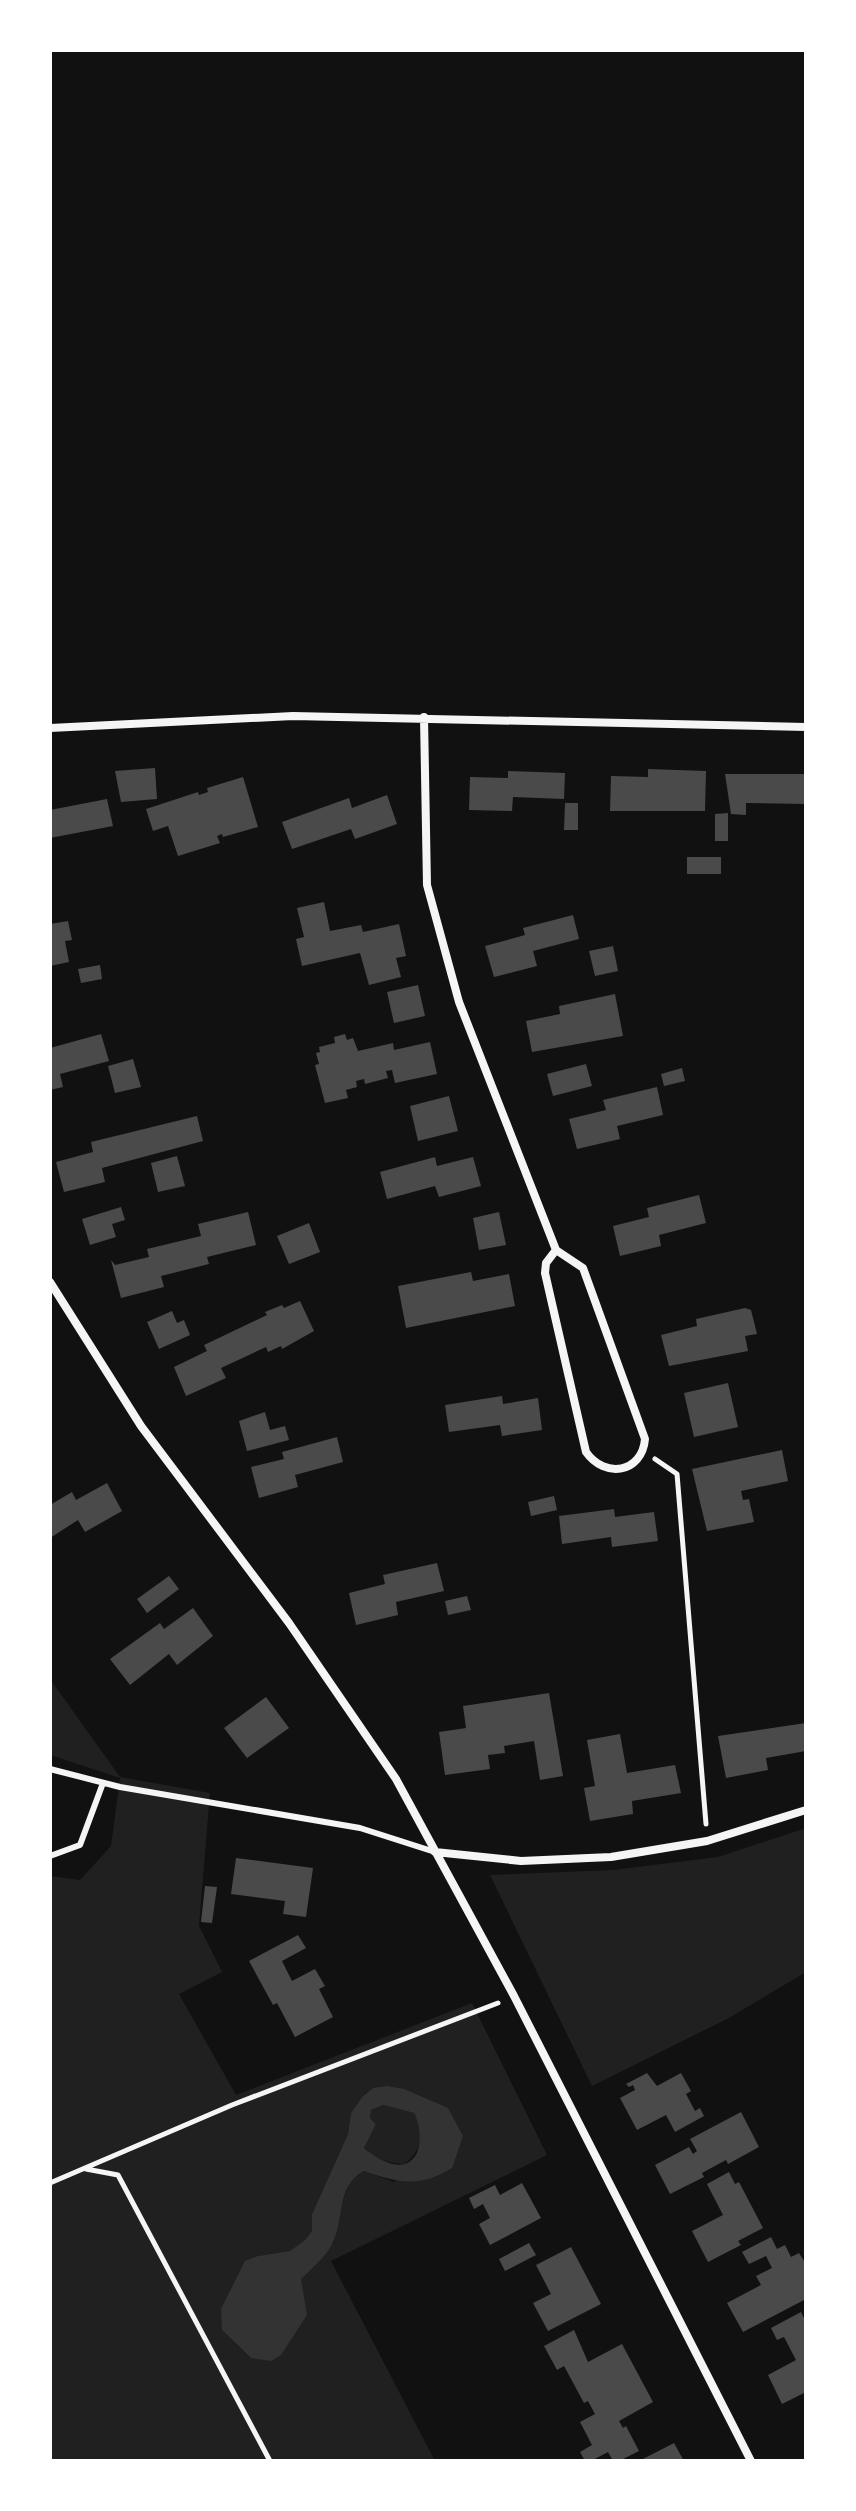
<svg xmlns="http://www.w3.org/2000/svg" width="856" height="2511" font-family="'Fira Sans Condensed',sans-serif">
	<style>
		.green { fill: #202020; fill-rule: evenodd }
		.water { fill: #333; fill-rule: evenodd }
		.building { fill: #4a4a4a }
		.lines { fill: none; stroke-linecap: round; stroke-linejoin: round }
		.path { stroke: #f5f5f5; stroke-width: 5 }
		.service { stroke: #f5f5f5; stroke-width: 6 }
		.minor { stroke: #f5f5f5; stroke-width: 8 }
	</style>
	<rect width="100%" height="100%" fill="#111"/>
	<!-- green -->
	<path class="green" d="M50,1679l70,98 90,16 -11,133 23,46 -43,22 57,101 236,-92 75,152 -216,106 104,200h-385v-585l30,4 31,-34 9,-68 -70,-23zM373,2088l90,48 -69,46 -30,-11 -14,9 -11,31 -5,31 -34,37 -49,79 -29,-28 36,-74 33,-5 14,-11 7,-9v-17l36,-80 3,-21 11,-16z
		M806,1828v144l-77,46 -137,68 -102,-211 123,-5 105,-13z
		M383,2105l31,8c10,18 9,38 -10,51 -16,-1 -28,-5 -40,-16l12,-24 -6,-6 1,-8z"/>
	<!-- water -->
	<path class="water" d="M387,2086l17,3 44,19 15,28 -11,32c-33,20 -54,15 -88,3 -27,14 -20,45 -30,69 -5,14 -22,28 -33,39l6,36 -26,40 -10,6 -20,-3 -29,-28 -1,-21 24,-48 13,-5 32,-5 15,-11 7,-9v-17l36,-80 3,-21 11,-16 11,-9zM383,2105l31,8c7,13 11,44 -9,51 -13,4 -32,-8 -41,-16l12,-24 -6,-6 1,-8z"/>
	<!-- building -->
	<path class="building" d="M155,768l2,31 -36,3 -6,-31z
		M648,769l58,2 -1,40h-95l1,-35 37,1z
		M508,771l57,2 -1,26 -51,-2 -1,14 -43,-1 1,-33 38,1z
		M725,774h81v30l-60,-1v12l-15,-1z
		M243,777l15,50 -35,10 -1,-3 -5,2 3,7 -42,13 -10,-30 -15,5 -7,-22 52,-17 1,3 9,-3 -1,-4z
		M387,795l10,29 -42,15 -4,-10 -59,20 -10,-27 67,-24 3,10z
		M107,799l6,27 -63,12v-28z
		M565,803h13v27h-14z
		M728,813v28h-13v-27z
		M687,857h34v17h-34z
		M324,902l6,29 31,-6 2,7 36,-8 7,32 -10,2 5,19 -32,8 -9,-32 -58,13 -6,-27 8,-2 -7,-29z
		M573,915l6,24 -46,12 4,15 -43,11 -9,-31 40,-11 -2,-7z
		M68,921l4,19 -7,1 4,21 -19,4v-42z
		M613,946l5,25 -23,5 -6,-25z
		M100,965l2,14 -21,4 -3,-14z
		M418,985l7,31 -31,7 -7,-31z
		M615,994l8,42 -91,16 -6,-31 34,-7 -1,-8z
		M101,1034l8,27 -49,13 3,13 -13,3v-42z
		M345,1034l2,6 6,-2 5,13 35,-8 1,7 36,-8 7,32 -42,9 -3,-13 -6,1 2,7 -23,6 -1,-5 -8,2 1,6 -11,3 2,8 -23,5 -10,-38 4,-1 -3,-11 4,-1 -1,-5 16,-4 -1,-6z
		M133,1059l8,28 -26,6 -7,-27z
		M586,1064l6,22 -39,10 -6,-22z
		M682,1068l3,13 -21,5 -3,-12z
		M657,1087l6,28 -46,11 3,13 -43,10 -8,-30 37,-9 -3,-10z
		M449,1096l9,35 -40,10 -8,-35z
		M197,1116l6,25 -101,27 3,14 -41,10 -8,-30 37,-10 -2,-10z
		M177,1156l8,30 -27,6 -7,-29z
		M435,1157l2,9 36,-9 8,29 -42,11 -4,-11 -48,13 -7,-27z
		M699,1195l7,28 -47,12 2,11 -41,10 -7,-30 36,-9 -2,-9z
		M121,1207l4,13 -13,4 4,13 -26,8 -8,-26z
		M248,1212l8,33 -49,12 2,7 -48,12 3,11 -43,11 -10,-38 4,5 34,-8 -2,-8 54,-13 -3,-12z
		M499,1212l7,33 -27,5 -6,-32z
		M309,1223l11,29 -31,12 -12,-28z
		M471,1272l2,9 36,-7 6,32 -109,22 -8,-42z
		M300,1301l14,30 -32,18 -1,-3 -13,6 -2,-5 -45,21 5,10 -40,18 -12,-29 33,-16 -3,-6 63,-30 -2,-3 17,-7 2,3z
		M745,1308l6,2 6,24 -12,2 3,15 -79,15 -8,-31 36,-9 -1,-7z
		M172,1311l5,12 7,-3 6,15 -31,14 -12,-27z
		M728,1383l10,44 -44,10 -10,-44z
		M502,1396l1,8 35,-6 4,32 -40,6 -2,-11 -51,7 -4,-27z
		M265,1412l5,18 15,-4 4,14 -42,11 -8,-30z
		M337,1437l6,25 -48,13 3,12 -39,11 -8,-31 33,-8 -2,-7z
		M782,1450l6,31 -47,10 2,9 6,-1 5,23 -47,9 -15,-62z
		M107,1483l15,28 -37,21 -7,-12 -28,18v-33l22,-13 4,8z
		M554,1496l3,14 -26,6 -3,-14z
		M614,1509l1,8 39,-5 4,29 -46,6 -1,-10 -49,7 -3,-28z
		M437,1563l7,28 -48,11 2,13 -42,10 -7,-32 36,-9 -2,-9z
		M169,1576l10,13 -32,24 -10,-14z
		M467,1596l4,14 -23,5 -3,-14z
		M193,1608l20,28 -36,29 -8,-11 -39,31 -20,-26 50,-36 4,6z
		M549,1693l14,83 -23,4 -6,-39 -30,5 1,7 -17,2 2,14 -45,6 -6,-43 27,-4 -3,-22z
		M266,1697l23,31 -42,30 -23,-30z
		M806,1723v28l-40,7 2,12 -42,8 -8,-42z
		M620,1734l7,39 48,-8 6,28 -49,8 1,13 -43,7 -6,-33 11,-2 -8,-46z
		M236,1858l77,10 -7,49 -23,-3 2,-13 -54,-7z
		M205,1886l12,1 -5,36 -11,-1z
		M298,1935l8,13 -24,13 10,20 23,-12 10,17 -6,3 14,28 -38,20 -18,-34 -4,2 -24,-44z
		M647,2073l10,13 24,-13 10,18 -5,3 9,17 5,-3 4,8 -29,16 -9,-17 -29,15 -17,-32 15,-8 -2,-5 -4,2 -3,-3z
		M741,2112l18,35 -31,17 -2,-4 -24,13 2,4 -34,17 -15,-29 34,-18 4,7 4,-3 -7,-12z
		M729,2172l6,12 4,-2 24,46 -25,13 3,4 -33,17 -16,-31 31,-16 -16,-31z
		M522,2183l19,35 -51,27 -11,-21 11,-6 -7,-14 -9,5 -5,-11 26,-13 5,10z
		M771,2237l6,12 8,-4 6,12 8,-4 7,11v35l-63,33 -16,-29 34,-18 -5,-9 16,-8 -6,-12 -17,8 -7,-12z
		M529,2243l7,12 -31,16 -6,-12z
		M571,2247l30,57 -53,27 -15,-28 18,-9 -15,-29z
		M801,2312l5,10v70l-24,12 -14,-29 28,-15 -12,-23 -7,3 -6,-12z
		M574,2330l14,32 34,-18 31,58 -34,19 4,7 3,-2 13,25 -20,10h-6l-5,-9 -17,9h-6l-5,-9 12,-7 -12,-23 15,-8 -7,-13 -4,2 -20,-37 -7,4 -13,-24z
		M674,2443l10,18h-45z"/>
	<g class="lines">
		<!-- path -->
		<path class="path" d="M655,1459l22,15 29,350
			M86,2169l32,6 152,286
			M50,2183l182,-78 266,-102"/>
		<!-- service -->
		<path class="service" d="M50,1769l70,18 240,41 75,24
			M50,1856l30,-11 23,-62"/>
		<!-- minor -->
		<path class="minor" d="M424,717l3,168 32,117 97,248 -10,13 -1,10 41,179c19,27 56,21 59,-13l-62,-171 -27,-18
			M50,728l243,-12 513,11
			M50,1282l91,144 148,197 107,156 118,217 237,465
			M435,1852l86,9 90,-4 96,-16 99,-31"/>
	</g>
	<!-- border -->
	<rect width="856" height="2511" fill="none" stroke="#ffffff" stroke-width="104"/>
</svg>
